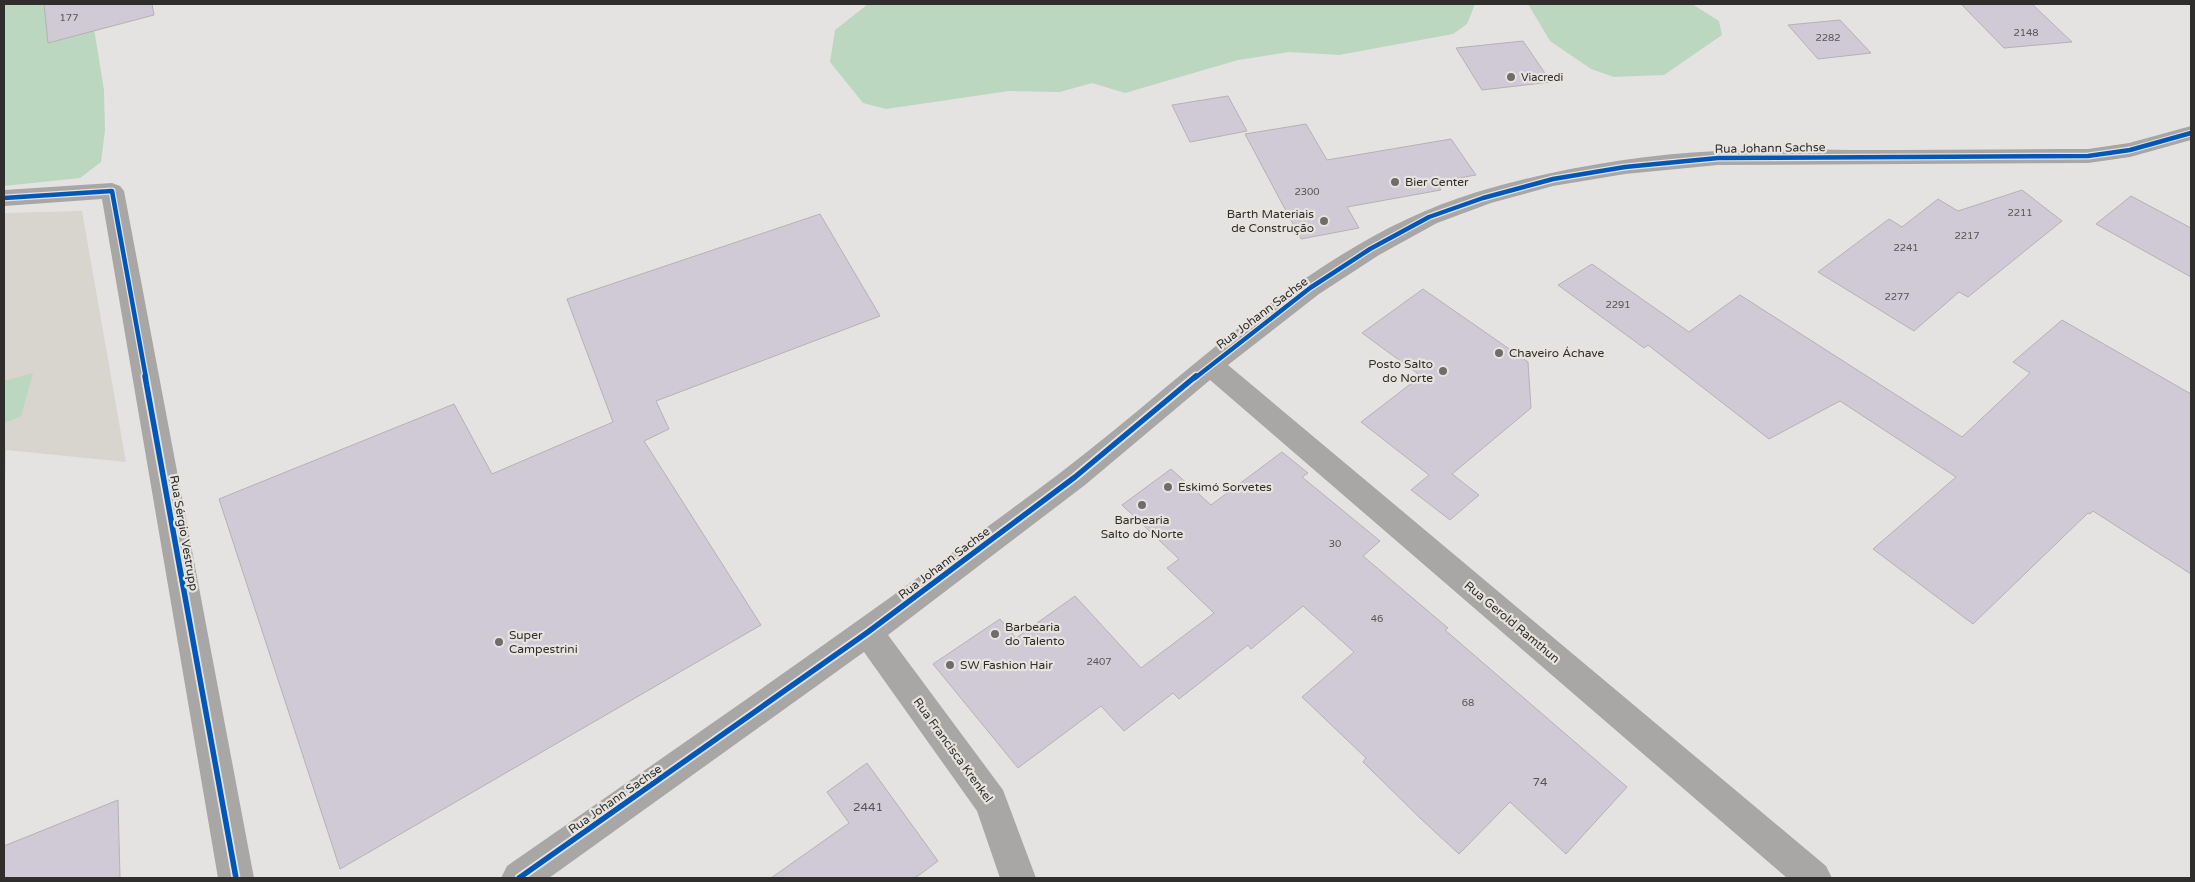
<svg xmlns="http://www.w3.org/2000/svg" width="2195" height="882" font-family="'Varela Round',sans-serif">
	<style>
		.built { fill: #d8d4ce }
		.green { fill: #bbd7c0 }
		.building { fill: #d0c9d6; stroke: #b4b3b3 }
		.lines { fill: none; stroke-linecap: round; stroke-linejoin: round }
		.minor { fill: #a8a7a6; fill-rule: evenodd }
		.cycleway-far1-casing { stroke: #e7e4df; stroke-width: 7 }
		.cycleway-casing { stroke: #e7e4df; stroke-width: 9 }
		.cycleway-far1 { stroke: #0057b8; stroke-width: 4.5 }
		.cycleway { stroke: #0057b8; stroke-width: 5.5 }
		.poi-dot { fill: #6f6d6b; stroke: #e7e4df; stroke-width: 2 }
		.labels { text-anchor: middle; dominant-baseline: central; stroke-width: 4.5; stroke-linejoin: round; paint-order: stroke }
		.number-label { font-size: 10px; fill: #575556 }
		.far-poi-label { font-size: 11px; fill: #2f2e2c; stroke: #e7e4df; text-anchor: start }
		.street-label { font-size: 12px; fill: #2f2e2c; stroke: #e7e4df }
		.poi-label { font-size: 12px; fill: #2f2e2c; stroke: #e7e4df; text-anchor: start }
		.near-number-label { font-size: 12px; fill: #575556 }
	</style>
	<rect width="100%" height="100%" fill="#e5e3e1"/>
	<!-- built -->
	<path class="built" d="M82,211l44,251 -120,-12 -2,66v-303z"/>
	<!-- green -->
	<path class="green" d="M4,4h86l14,86 1,40 -4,32 -21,16 -76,8z
		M868,4h607l-8,20 -14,10 -114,21 -50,-3 -51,8 -113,33 -33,-10 -32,9 -51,-1 -123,18 -23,-6 -33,-41 5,-32z
		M1528,4h164l27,17 3,14 -58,40 -50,2 -23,-8 -41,-28z
		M33,373l-12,43 -17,7v-42z"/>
	<!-- building -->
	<path class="building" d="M44,4h108l2,11 -106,28z
		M1961,4h71l40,38 -68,6z
		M1840,20l31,33 -53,6 -30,-34z
		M1523,41l28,41 -69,8 -26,-42z
		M1228,96l19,35 -57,11 -18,-37z
		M1306,124l21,36 124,-21 25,36 -40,7 5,8 -94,17 12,21 -58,11 -56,-105z
		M2022,190l40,31 -94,76 -9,-5 -45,39 -96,-59 71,-53 13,8 36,-28 20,12z
		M2131,196l60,32v49l-95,-53z
		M820,214l60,102 -224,85 13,28 -25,12 117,184 -421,244 -121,-370 235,-95 38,70 121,-52 -46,-123z
		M1592,264l97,68 51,-37 222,142 68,-64 -17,-11 49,-42 129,74v180l-98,-63 -3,3 -2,-1 -115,111 -100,-75 83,-72 -116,-76 -71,38 -121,-94 -4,3 -86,-63z
		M1423,289l105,73 3,46 -79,66 27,21 -29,25 -39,-30 18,-15 -68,-53 60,-46 -59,-43z
		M1282,452l26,21 -6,4 78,64 -17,15 85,72 -3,2 182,157 -61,67 -56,-52 -51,52 -38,-35 -58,-57 3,-4 -64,-61 52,-45 -51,-46 -52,43 -3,-4 -69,54 -6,-6 -49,38 -23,-25 -83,62 -85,-104 67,-45 16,19 59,-42 66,72 73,-55 -47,-45 12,-9 -57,-54 49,-36 40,36z
		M867,763l71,98 -23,17h-144l78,-55 -22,-31z
		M118,800l2,78h-116v-32z"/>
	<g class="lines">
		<!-- minor -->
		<path class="minor" d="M2191,126v14l-61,17 -42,6 -370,2 -93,9 -72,12 -62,17 -54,20 -58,32 -60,39 -91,71 598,501 6,12h-45l-577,-498 -125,105 -197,150 115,155 33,88h-36l-23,-67 -113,-159 -315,226h-48l6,-12c185,-129 372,-257 553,-393 131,-99 255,-232 417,-281 78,-23 159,-37 240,-41 45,-3 91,-1 136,-1 78,0 157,-1 235,-1l41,-6z
			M112,183l8,3 4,5 130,687h-36l-116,-679 -98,7v-16z"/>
		<defs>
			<path id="cycleway-far1" d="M4,198l108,-7 34,187
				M1195,378l115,-90 60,-39 59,-32 54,-19 70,-19 72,-12 93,-9 370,-2 42,-6 61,-17"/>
			<path id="cycleway" d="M145,376l91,502
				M519,878l349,-246 207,-155 121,-101"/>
		</defs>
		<!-- cycleway-far1 casing -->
		<use href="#cycleway-far1" class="cycleway-far1-casing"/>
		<!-- cycleway casing -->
		<use href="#cycleway" class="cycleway-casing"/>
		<!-- cycleway-far1 -->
		<use href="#cycleway-far1" class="cycleway-far1"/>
		<!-- cycleway -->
		<use href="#cycleway" class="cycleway"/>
	</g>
	<!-- markers -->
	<g class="poi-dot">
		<circle cx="1511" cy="77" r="5"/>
		<circle cx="1395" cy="182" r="5"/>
		<circle cx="1324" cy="221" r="5"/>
		<circle cx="1499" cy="353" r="5"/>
		<circle cx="1443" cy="371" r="5"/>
		<circle cx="1168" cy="487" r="5"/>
		<circle cx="1142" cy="505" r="5"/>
		<circle cx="995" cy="634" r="5"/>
		<circle cx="499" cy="642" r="5"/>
		<circle cx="950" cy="665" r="5"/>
	</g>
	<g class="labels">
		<!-- number labels -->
		<g class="number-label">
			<text x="69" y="18">177</text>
			<text x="2026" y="33">2148</text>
			<text x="1828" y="38">2282</text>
			<text x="1307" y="192">2300</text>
			<text x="2020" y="213">2211</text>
			<text x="1967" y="236">2217</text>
			<text x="1906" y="248">2241</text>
			<text x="1897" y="297">2277</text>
			<text x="1618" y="305">2291</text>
			<text x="1335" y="544">30</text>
			<text x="1377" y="619">46</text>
			<text x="1099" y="662">2407</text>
			<text x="1468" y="703">68</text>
		</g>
		<!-- far-poi labels -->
		<g class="far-poi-label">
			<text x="1521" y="77">Viacredi</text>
		</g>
		<!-- street labels -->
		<g class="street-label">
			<text transform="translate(1770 148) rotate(-1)">Rua Johann Sachse</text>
			<text transform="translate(1262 313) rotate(-37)">Rua Johann Sachse</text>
			<text transform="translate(184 533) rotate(80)">Rua Sérgio Vestrupp</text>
			<text transform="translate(944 563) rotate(-37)">Rua Johann Sachse</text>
			<text transform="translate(1512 622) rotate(40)">Rua Gerold Ramthun</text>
			<text transform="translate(953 750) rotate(54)">Rua Francisca Krenkel</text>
			<text transform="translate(615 799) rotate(-35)">Rua Johann Sachse</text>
		</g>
		<!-- poi labels -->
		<g class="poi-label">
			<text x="1405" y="182">Bier Center</text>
			<text x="1314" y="214" text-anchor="end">Barth Materiais<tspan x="1314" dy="14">de Construção</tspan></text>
			<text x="1509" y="353">Chaveiro Áchave</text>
			<text x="1433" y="364" text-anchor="end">Posto Salto<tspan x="1433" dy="14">do Norte</tspan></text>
			<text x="1178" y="487">Eskimó Sorvetes</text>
			<text x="1142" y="520" text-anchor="middle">Barbearia<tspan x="1142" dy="14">Salto do Norte</tspan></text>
			<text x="1005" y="627">Barbearia<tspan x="1005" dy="14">do Talento</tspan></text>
			<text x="509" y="635">Super<tspan x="509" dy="14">Campestrini</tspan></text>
			<text x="960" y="665">SW Fashion Hair</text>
		</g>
		<!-- near-number labels -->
		<g class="near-number-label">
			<text x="1540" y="782">74</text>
			<text x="868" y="807">2441</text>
		</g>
	</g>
	<!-- border -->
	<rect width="2195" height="882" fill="none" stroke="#2f2e2c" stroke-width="10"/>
</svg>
